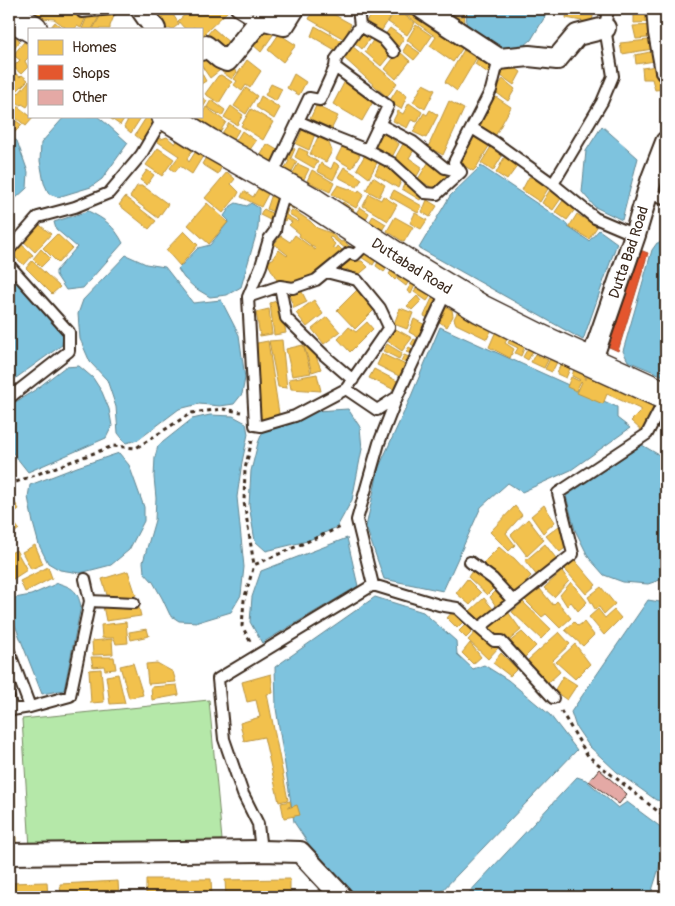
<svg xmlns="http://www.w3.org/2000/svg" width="675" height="906" font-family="Pangolin,sans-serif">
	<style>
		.green { fill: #b5e8a9; stroke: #788964 }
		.water { fill: #7ec3de; stroke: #638691 }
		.homes { fill: #f2c14e; stroke: #bb9440 }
		.shops { fill: #e4572e; stroke: #b14a29 }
		.building { fill: #e4a9a5; stroke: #3b2a1e }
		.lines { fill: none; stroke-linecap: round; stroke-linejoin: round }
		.service-casing { stroke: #3b2a1e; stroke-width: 14 }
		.minor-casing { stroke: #3b2a1e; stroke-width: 24 }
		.secondary-casing { stroke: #3b2a1e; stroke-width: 31 }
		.path { stroke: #3b2a1e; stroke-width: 3; stroke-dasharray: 4 4; stroke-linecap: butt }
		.service { stroke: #fff; stroke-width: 10 }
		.minor { stroke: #fff; stroke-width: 20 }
		.secondary { stroke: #fff; stroke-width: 28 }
		.labels { text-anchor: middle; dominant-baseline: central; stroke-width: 5; stroke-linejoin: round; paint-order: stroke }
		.street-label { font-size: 15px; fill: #3b2a1e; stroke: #fff }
	</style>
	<rect width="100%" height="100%" fill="#fff"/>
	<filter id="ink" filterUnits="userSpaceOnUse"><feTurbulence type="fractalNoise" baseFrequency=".02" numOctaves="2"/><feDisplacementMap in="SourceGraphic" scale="10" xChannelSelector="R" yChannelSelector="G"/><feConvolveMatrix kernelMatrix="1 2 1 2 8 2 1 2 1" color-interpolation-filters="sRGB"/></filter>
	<g filter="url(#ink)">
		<!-- green -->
		<path class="green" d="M209,700l13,140 -192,8 -8,-129z"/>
		<!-- water -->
		<path class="water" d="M467,9h79v6l-15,25 -20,17 -24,-15 -21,-19z
			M65,116h32l11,9 20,18 -26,36 -11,8 -33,10 -9,-3 -5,-11 -4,-22 1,-18z
			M602,126l36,32 -16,62 -27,-13 -13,-15 4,-41z
			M9,136l8,5 11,31 -1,16 -12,11h-6z
			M481,166l85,57 2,4 21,14 10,-11 18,13 -34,97 -164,-92 31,-52z
			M236,203l11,3 4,-3 8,5 -1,20 -17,59 -14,8 -17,2 -15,-9 -11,-10 -6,-9 20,-21 12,-3 19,-24 -5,-5 7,-10z
			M88,211c17,8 26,15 35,32l-40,45 -17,2 -10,-15v-4l21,-24 -21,-18 -2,-7z
			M666,242v135l-38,-16 -5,-10 29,-101 5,-7z
			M126,255l20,9 19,3 28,36 28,-3 18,35 6,43 -3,16 -8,10 -14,2 -21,-2 -20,5 -41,31 -12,3 -8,-10 -2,-26 -9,-27 -17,-18 -10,-23 -2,-25 5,-14z
			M9,271l50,51 4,12 -1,11 -53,38z
			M440,327l177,80v11l13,10 -59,42 -49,22 -14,-9 -27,24 -38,84 -59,-12 -18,-52 13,-60 30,-66z
			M79,366l14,12 9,14 7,17 3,17 -6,12 -78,34 -19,-24v-42l26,-16 30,-23z
			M348,409l12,18 2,22 -10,51 -15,27 -30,14 -41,10 -11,-10 -6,-36 2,-34 7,-28 7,-17 51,-15z
			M210,415l23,1 13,7 2,11 -6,28 -5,35 7,70 -3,28 -10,17 -33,10 -19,-1 -9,-6 -8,-17 -9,-16 -9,-10 -1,-10 12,-42 1,-22 -2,-21 1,-20 3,-11 34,-27z
			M642,445l24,14v119l-18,6 -25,-2 -19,-7 -15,-17 -14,-28 -9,-34z
			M119,453l10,12 15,42v14l-15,29 -18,15 -31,8 -20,-3 -12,-7 -9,-18 -6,-22 -5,-26 2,-12 47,-18z
			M347,538l11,48 -96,57 -12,-21 2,-25 9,-26z
			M58,583c15,5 19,7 23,23l-17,84 -22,4 -33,-84v-11l22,-4z
			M375,597l48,15 33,29 1,13 16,15 11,-4 24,15 42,35 27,35 -141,147h-92l-50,-75 -18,-114 -1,-41z
			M648,600l18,3v199l-10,-2 -39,-28 -28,-26 -13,-19 -5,-15z
			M577,777l9,3 32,28 9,-6 39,29v15l-16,51h-185z"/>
		<!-- homes -->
		<path class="homes" d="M28,9h9l1,1 3,-1h39l8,3 -7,16 -4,-2 -2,3h-12l2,-2 -11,-8 -11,-1z
			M115,9l-1,7 -4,10v3h-17l9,-16z
			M147,9h30l-5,4 7,11 -6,5h-9z
			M191,9h39l-25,24v3l4,6 -8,-4 2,-1 -2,-2v-6h-6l-1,-2 -3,2h-6l-7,-8z
			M240,9h23l-7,8z
			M314,9h10l27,15 -7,15 -35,-20z
			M377,9l13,9 -10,15 -14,-12z
			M396,9l19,14 -8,12 -19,-13z
			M405,9h11l48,37 -11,16 -23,-16 6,-9 -33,-24z
			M567,9h27l-2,14 -26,-5z
			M89,12l11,3 -8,14h-10z
			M463,12h2l-1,12 -4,5 -15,-10 4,-6 12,4z
			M634,12h20v10l-20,1z
			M55,22l6,5 -2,2 -9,-1z
			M267,25l8,7 -14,20 -9,-8z
			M416,25l16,11 -11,16 -14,-12z
			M656,25l1,12 -21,2 -3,-13z
			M315,26l27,15 -5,10 -26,-15z
			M213,28l19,17 -7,10 -18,-20z
			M390,28l14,10 -6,9 -14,-11z
			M363,29l9,7 -10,13 -8,-7z
			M11,33l9,8 -9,12 -2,-1v-15z
			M279,34l17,11 -13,17 -15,-12z
			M374,39l6,3 10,13 -9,11 -16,-14z
			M658,39l1,9 -37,6 -2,-11z
			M24,42l5,4v11l-4,4 3,6 -7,7 -8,-7 7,-7 -7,-5z
			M407,44l13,9 -6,7 -11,-9z
			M352,46l45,37 -10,14 -44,-40z
			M465,48l12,9 -20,34 -12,-9z
			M482,50l13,18 -4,7 -16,-11z
			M660,50l1,10 -25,4 -1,-9z
			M399,51l11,10 -14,18 -11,-10z
			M201,56l23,11 -14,11 -9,-13z
			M247,60l14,11 -11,17 -4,-3 -4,6 -8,-6 3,-4 -3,-2z
			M504,60l17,12 -7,13 -17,-12z
			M227,65l10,7 -5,7 -10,-7z
			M664,65l2,14v10l-11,1 -3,-11h-9l-1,-11z
			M10,69l10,8 2,-2 6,5 -10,10 -9,-6v-14z
			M201,72l5,9 -5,3z
			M294,74l12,8 -7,13 -12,-7z
			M221,75l11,7 -13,21 -14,-9 13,-18z
			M503,79l12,10 -7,12 -14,-10z
			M29,81v23l-2,3 -5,-3 -1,1 -6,-4 2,-3 -8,-5v-8l10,8z
			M345,81l29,19 -12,21 -29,-17z
			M271,84l11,5 -6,12 -11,-6z
			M423,84l12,6 -10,19 -12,-7z
			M246,88l11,8 -11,18 -12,-8z
			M397,89l10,7 -6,13 -12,-7z
			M493,95l18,12 -18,33 -19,-12z
			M261,96l19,12 -6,11 -18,-12z
			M201,97l6,4 -6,10z
			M9,100l24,18 -7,8 -15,-12 -2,2 13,9 -9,9h-4z
			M211,100l14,10 -3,6 -15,-9z
			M449,101l15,8 -21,46 -15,-8z
			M409,103l13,9 -5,10 -6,-2 -4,8 -14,-7 5,-10 5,3z
			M231,106l12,9 -6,10 -13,-8z
			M316,106l22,10 -7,14 -21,-11z
			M206,107l20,15 -8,13 -21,-12z
			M251,109l22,13 -10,18 -22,-14z
			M430,110l8,5 -12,23 -13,-6 11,-19 3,2z
			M107,116h19l-6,9z
			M130,116h12l-11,17 -7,-6z
			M147,116h3l8,6 -13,21 -10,-8z
			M162,123l14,10 -3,4 -8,-5 -7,2 -1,3 4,2 6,-2 8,7 5,-8 15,9 -8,14 2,3 7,-11 7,5 -11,18 -12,-8 -5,6 -5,-4 9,-12 -27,-18z
			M229,123l10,7 -8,13 -11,-7z
			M303,128l12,6 -6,16 -13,-6z
			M242,131l14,10 -9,13 -13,-10z
			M383,133l16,11 -7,13 -17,-11z
			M319,135l8,3 5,13 -6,11 -16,-8z
			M470,135l19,11 -13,22 -3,3 -17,-10z
			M494,142l11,9 -12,20 -12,-8z
			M267,144l12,7 -8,17 -13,-8z
			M403,144l11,6 -5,8 13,9 -5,9 -23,-16z
			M288,145l7,4 -4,9 6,4 -6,11 -7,-3 5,-9 -6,-3z
			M343,145l17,10 -8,13 -16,-9z
			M158,148l16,11 -12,17 -16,-11z
			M299,148l9,4 -1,3 11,7 -4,6 -19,-11z
			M366,153l13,6 -10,19 -12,-9z
			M208,154l15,10 -5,10 -16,-10z
			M505,156l13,9 -11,15 -11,-7z
			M430,160l17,11 -1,9 -9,11 -19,-12z
			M381,161l21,18 -4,9 -23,-14z
			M334,162l6,4 -7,14 -16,-9 4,-8 10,6z
			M298,164l11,5 -5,10 -11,-6z
			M344,167l18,12 -5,8 -19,-10z
			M147,170l7,5 -7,10 -7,-5z
			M312,170l22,13 -4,9 -23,-11z
			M227,172l8,7 -4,5 8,8 -2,4 -14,17 -18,-15z
			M373,177l12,8 -6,12 -13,-7z
			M529,177h9l11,10 -9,15 -18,-12z
			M405,182l18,14 -3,4 -18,-11z
			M338,185l20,7 1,-2 5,4 -8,14 -24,-14z
			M137,186h6l25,18 -10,14 -28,-21z
			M551,188l11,9 -9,13 -11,-7z
			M258,189l10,5 -7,13 -20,-10 3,-6 9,6z
			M394,190l28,16 -4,7 -28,-16z
			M272,194l9,5 -6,14 -8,-4z
			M369,194l12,6 2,-4 14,9 -9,16 -25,-15z
			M125,197l31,24 -7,8 -30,-24z
			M286,199l13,8 -2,4 -13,-7z
			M564,199l12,9 -9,12 -12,-8z
			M427,200l10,6 -7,11 -8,-5z
			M343,202l11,8 -3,4 -11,-7z
			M207,203l21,19 -19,22 -21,-19z
			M284,207l4,3 -2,5 12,7 1,-2 -10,-6 2,-4 7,3 12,8 7,7 14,5 10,9 2,-1 13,10 -10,-2 -15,-12 -2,1 6,6 -2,3 3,2 2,-3 5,5 -28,26 -4,-2 -8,7 -3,-3 -9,6 -6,-4 -7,1 -11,-20 7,-4v-2l5,-6 8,6 1,-1 -14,-11 7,-8 9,6 5,-7 20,15 1,-1 -17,-13 1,-2 -11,-9 3,-3 -6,-3 -1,2 -4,-3z
			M360,207l9,6 -5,10 -10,-7z
			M264,209l11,6 -1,7 -14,-7 2,-4z
			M415,213l12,7 -6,9 -11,-6z
			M577,214l20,13 -8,12 -20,-12z
			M373,216l13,8 -5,8 -13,-8z
			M395,217l18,10 -9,15 -17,-11z
			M36,222l15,12 -16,18 -14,-13z
			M9,228l9,9 -9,10z
			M184,231l14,14 -18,21 -14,-16z
			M57,234l15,14 -14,15 -15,-15z
			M19,242l14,13 -9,10 -15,-13z
			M41,249l9,9 -9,9 -8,-8z
			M365,249l13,7 -5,9 -12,-8z
			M347,256l5,5h10l6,6 -12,10 -9,-8 -5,4 -6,-6z
			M380,258l10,6 -6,8 -8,-6z
			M32,261l28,26 -8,7 -26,-26z
			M393,268l7,4 -5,8 -6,-6z
			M401,273l9,6 -4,7 -9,-7z
			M412,282l3,3 -4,9 -4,-3z
			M418,284l14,10 -5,7 -13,-9z
			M360,287l17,20 -22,22 -18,-19z
			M301,290l6,12 -13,6 -5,-13z
			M417,296l4,5 -9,9 -5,-4z
			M433,296l6,3 -9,20 -6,-3z
			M280,300l6,33 -12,2 -4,-32z
			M314,300l9,14 -16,13 -11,-14z
			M443,305l9,5 1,6 -6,11 -12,-8z
			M400,308l13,5 -6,16 -13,-5z
			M269,309l3,25 -12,2 -4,-24z
			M459,309l15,9 -1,2 9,6 2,-2 8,5 -5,10 -31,-15 -2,-5z
			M327,317l13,15 -16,12 -12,-15z
			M414,319l13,7 -6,13 -12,-7z
			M367,322l6,7 -23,23 -12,-13 11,-12 7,5z
			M394,328l18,10 -10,13 -16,-11z
			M496,331l12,6 -3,6 9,6 -4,9 -21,-11z
			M414,339l5,3 -3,5 -5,-3z
			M510,339l15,7 -4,10 -6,-3 3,-5 -10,-5z
			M282,340l5,48 -9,-1 -9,-46z
			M268,341l12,79 -18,5 -10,-81z
			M311,344l10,25 -9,3 -8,-26z
			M387,344l15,9 -3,6 -16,-8z
			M303,345l8,28 -19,3 -6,-27z
			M409,347l7,4 -2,4 -8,-3z
			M528,348l5,3 -5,9 -5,-3z
			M382,354l26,12 -5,12 -26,-13z
			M535,354l13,6 -4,8 -13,-6z
			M404,355l8,3 -3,6 -8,-3z
			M551,357l7,3 -6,12 -7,-3z
			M561,362l10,4 -5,12 -9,-4z
			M575,366l12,6 -3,7h2l3,-6 69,31 -11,24 -5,3 -11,-10 9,-9v-3l-33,-15 -4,10 -26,-11 5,-11 -1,-1 -5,10 -9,-4 4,-10 8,4 1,-1 -8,-4z
			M374,369l27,14 -4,8 -28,-13z
			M317,374l4,17 -30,-2 -2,-10z
			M666,408v20l-8,-3z
			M11,497l8,12 -10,7v-17z
			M544,505l11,17 -12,11 -12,-17z
			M515,506l7,9 -16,18 9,12 -6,6 -19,-19z
			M10,518l9,11 -10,8v-18z
			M528,519l16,21 -17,16 -16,-21z
			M559,526l10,19 -9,7 -14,-16z
			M545,544l14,18 -21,15 -13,-16z
			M35,545l8,19 -12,5 -9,-17z
			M499,547l7,6 8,5 17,18 -14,16 -6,-2 -29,-26z
			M16,550l11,20 -17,11 -1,-2v-25z
			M572,557l24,28 -10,9 -24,-28z
			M48,567l4,11 -27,14 -5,-11z
			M474,568l22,18 -9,9 -19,-18z
			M128,571l8,24 -11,5 -17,-2 -6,-19z
			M562,571l7,10 -15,16 -10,-9z
			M467,579l14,14 -11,12 -14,-12z
			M571,582l16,20 -9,9 -7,-9 -4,4 -7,-11z
			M601,587l14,17 -11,10 -5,-7 -4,2 -7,-12z
			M499,588l9,11 -11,9 -7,-11z
			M540,589l13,16 4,-4 14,17 -11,10 -14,-14 -4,3 -17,-17z
			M484,598l10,12 -13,11 -11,-10z
			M523,602l28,27 -10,10 -29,-27z
			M138,604l3,12 -35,5 -3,-15z
			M598,609l7,9 9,-8 7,8 -17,17 -15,-18z
			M454,610l11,10 -8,8 -10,-10z
			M508,612l13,18 -15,13 -7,-5 -10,-11z
			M126,622l2,21 -12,1 -2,-6h-12l-1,-13z
			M468,622l7,7 -9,9 -7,-7z
			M574,622l4,4 6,-4 10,13 -11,11 -18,-16z
			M147,629l2,7 -18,4 -2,-8z
			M478,629l20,19 -10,11 -20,-19z
			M522,632l14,14 -14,14 -14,-17z
			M559,632l11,12 -18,17 8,11 -12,11 -21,-22z
			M112,639l1,15 -20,1 -1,-14z
			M470,643l11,14 -8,7 -11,-11z
			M575,644l15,20 -15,15 -19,-17z
			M501,653l16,16 -7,7 -17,-13z
			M91,657h23l2,12 -11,1 -1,-4 -11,1z
			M133,663l10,32 -14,3 -9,-32z
			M157,663l16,9 3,10 -28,2 -2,-20z
			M101,669l3,33 -13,1 -2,-33z
			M118,674l7,29 -15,1 -4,-28z
			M271,674l2,19 -6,1 21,106 -9,2 -15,-65 -20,4 -4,-18 20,-6 -4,-17 -9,2 -5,-20z
			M563,676l14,9 -10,15 -13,-9z
			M177,685l2,10 -27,5 -1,-13z
			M9,784h3l-1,7 4,1 1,50h-7z
			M290,801l1,5 -3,1v1l9,-3 3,10 -16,3 -3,-15z
			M146,879h65l1,18h-66z
			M290,879v18h-64l-1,-17z
			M118,881l1,16h-58l-1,-13z
			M47,882l1,15h-39v-14z"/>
		<!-- shops -->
		<path class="shops" d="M640,250l8,3 -30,98 -9,-4z"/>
		<!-- building -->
		<path class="building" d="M599,769l28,25 -8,10 -30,-23z"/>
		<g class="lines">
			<defs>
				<path id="service" d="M236,9l16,10h9
					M358,9l2,17 -24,33 -1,8 53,39 -21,44
					M82,12l30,-3
					M360,26l23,13 11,13
					M298,121l36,16 33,13 25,13 33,30 12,1 24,-22 -7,-10 37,-72 8,-31
					M379,124l34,18 32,26 16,4
					M472,128l24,15 57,41 42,34 40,17
					M271,178l38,-80 11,2 15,-33
					M553,184l49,-82 11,-26 -8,-48 3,-19
					M648,192l18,8
					M9,250l29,-33 37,-10 34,-14 32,-38 23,-39
					M9,265l60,67v19l-60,47
					M326,272l31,8 23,28 9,19 -43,62 31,21 20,-13
					M280,286l6,32 38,37 29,25
					M447,290l-50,107 -18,46 -22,77 16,65 66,20 18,3 22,20
					M248,297l13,-31 8,-27 6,-8 2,-12 9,-30
					M346,389l-51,27 -34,10 -6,-1 -7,-128 32,-11 13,2 23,-8 33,-27 6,2 14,-14
					M470,562l23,17 20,22
					M90,601l44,2
					M9,651l21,56
					M9,698l3,12 18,-3 40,-11 20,-95 -5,-22
					M553,698l-52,-57h-7l-15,-13 94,-74 -15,-61 89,-59 19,-37
					M261,851l-3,-27 -15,-30 -19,-55 -6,-60 155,-94"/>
				<g id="minor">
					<path d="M141,9l14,20"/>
					<path d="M423,9l76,50 30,-3 28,3 20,-24 28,-7"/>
					<path d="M657,9l2,24 7,38"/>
					<path d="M201,50l5,-4 14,12 7,3 34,-42 23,6 10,-16"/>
					<path id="s1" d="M591,362l44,-127 17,-57 14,-36"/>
					<path d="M9,854l252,-3 39,1 42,45"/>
				</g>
				<g id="secondary">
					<path d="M9,15l24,14"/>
					<path id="s2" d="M166,116l43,27 102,58 101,66 69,42 60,30 125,57"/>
				</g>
			</defs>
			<!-- service casing -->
			<use href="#service" class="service-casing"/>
			<!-- minor casing -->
			<use href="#minor" class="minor-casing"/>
			<!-- secondary casing -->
			<use href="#secondary" class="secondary-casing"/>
			<!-- path -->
			<path class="path" d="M252,440l-7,29 -1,33 10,63 89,-39
				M16,482l97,-36 23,2 55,-35 32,-4 18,3
				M250,641l-8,-15 2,-26 10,-35
				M561,711l27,45 72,57 6,2"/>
			<!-- service -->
			<use href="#service" class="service"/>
			<!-- minor -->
			<use href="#minor" class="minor"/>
			<!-- secondary -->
			<use href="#secondary" class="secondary"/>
		</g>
	</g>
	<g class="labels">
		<!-- street labels -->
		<g class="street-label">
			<text stroke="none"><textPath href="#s1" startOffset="116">Dutta Bad Road</textPath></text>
			<text stroke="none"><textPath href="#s2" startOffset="288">Duttabad Road</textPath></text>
		</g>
	</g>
	<!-- margin -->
	<rect width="675" height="906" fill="none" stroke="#fff" stroke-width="30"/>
	<rect x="15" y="15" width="645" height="876" fill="none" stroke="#3b2a1e" stroke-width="2" filter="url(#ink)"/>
	<!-- legend -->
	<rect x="28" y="28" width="175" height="90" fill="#ffffff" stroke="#b1aaa5"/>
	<rect x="38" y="40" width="25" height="15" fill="#f2c14e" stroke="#b1aaa5"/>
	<text x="72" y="52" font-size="15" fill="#3b2a1e">Homes</text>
	<rect x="38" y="65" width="25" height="15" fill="#e4572e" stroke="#b1aaa5"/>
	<text x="72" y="78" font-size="15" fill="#3b2a1e">Shops</text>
	<rect x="38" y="90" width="25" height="15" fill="#e4a9a5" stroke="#b1aaa5"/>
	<text x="72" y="102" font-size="15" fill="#3b2a1e">Other</text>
</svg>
